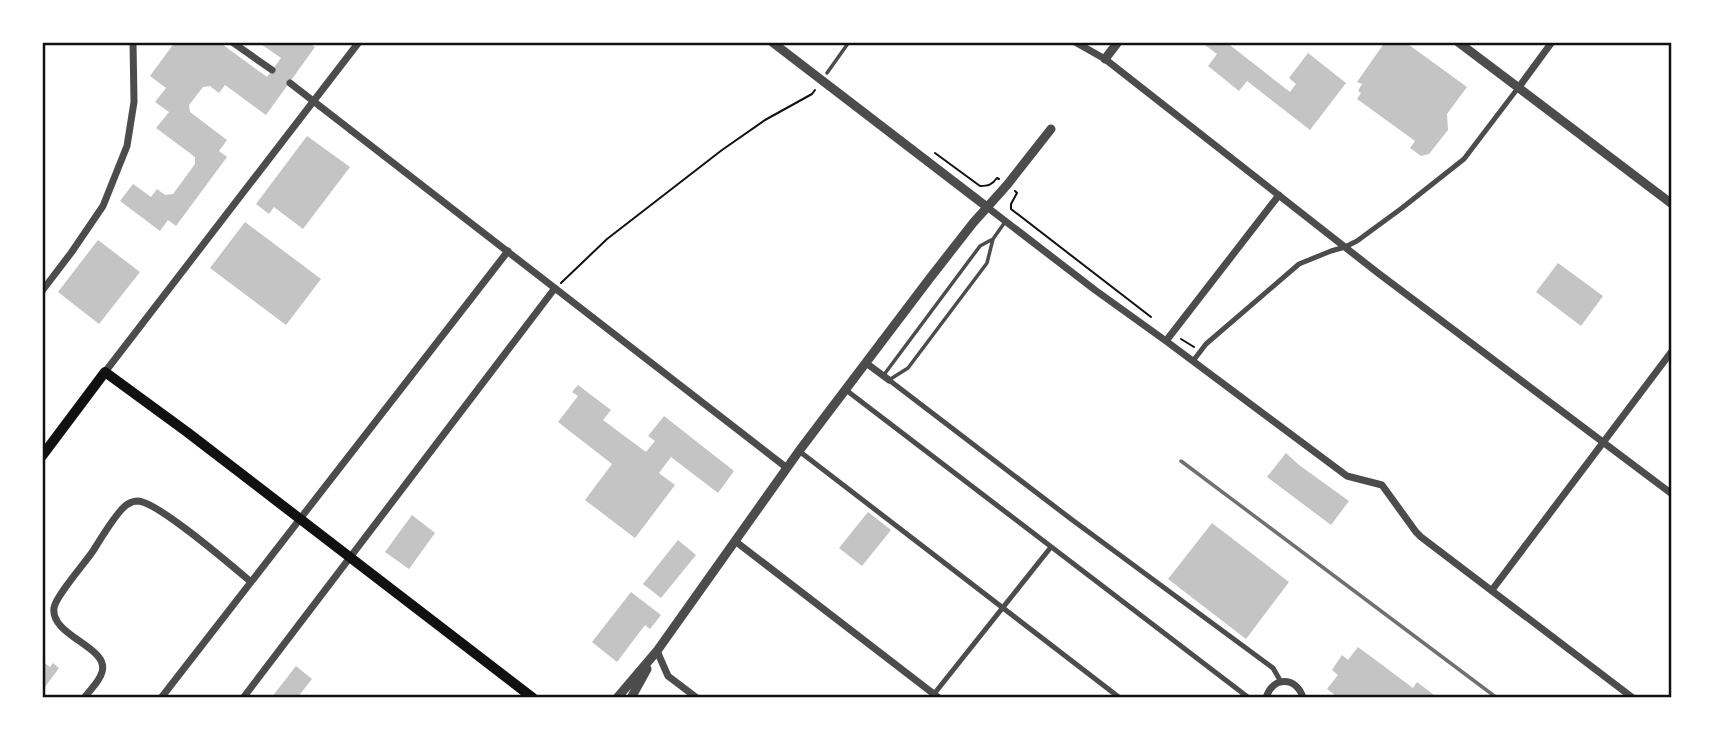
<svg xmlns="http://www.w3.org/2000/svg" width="1714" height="740" font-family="'Asap Condensed',sans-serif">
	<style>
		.building { fill: #c4c4c4 }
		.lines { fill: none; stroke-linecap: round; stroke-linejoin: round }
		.path { stroke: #111; stroke-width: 2 }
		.service { stroke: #4c4c4c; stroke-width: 3.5 }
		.pedestrian { stroke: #4c4c4c; stroke-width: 5 }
		.minor { stroke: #4c4c4c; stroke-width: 7 }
		.tertiary { stroke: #4c4c4c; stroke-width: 9 }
		.secondary { stroke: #111; stroke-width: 10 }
		.rail { stroke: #707070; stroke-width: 3.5 }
		.neatline { fill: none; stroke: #111; stroke-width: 2.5 }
	</style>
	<rect width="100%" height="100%" fill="#fff"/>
	<!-- building -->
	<path class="building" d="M175,42h44l48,35 14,-19 -23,-16h50l7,5 -49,68 -41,-30 -6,8 -9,-7 -7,1 -14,18 1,7 37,28 -8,11 8,6 -51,69 -8,-6 -8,11 -40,-30 13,-17 18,13 6,-8 8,6 8,-1 22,-30v-7l-39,-29 13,-16 -14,-10 11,-14 -16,-12z
		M1201,42h25l64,50 6,-8 -7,-6 19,-25 38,30 -36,47 -63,-49 -8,10 -31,-25 9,-12z
		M1385,42h20l62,45 -20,27 1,16 -19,24 -8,2 -11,-8 5,-7 -58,-42 4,-6 -3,-2 4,-7 -5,-2z
		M307,136l43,31 -47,62 -29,-22 -5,7 -13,-10z
		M245,222l76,57 -35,46 -76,-57z
		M98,240l42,32 -41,52 -41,-32z
		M1558,263l45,33 -22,30 -45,-34z
		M578,385l33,25 -8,10 43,32 9,-11 -7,-5 16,-20 70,55 -16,22 -47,-36 -12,16 16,12 -40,53 -50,-38 27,-36 -54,-42 20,-26 -6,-4z
		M1286,453l13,12 50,36 -18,24 -64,-48z
		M868,512l23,18 -29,36 -23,-18z
		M412,515l23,18 -26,36 -24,-17z
		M1212,523l77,59 -43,57 -78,-60z
		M678,540l18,15 -35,43 -18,-14z
		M631,592l30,23 -11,14 -5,-4 -28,37 -25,-20z
		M1358,647l55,41 4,-6 21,16h-99l-12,-9 11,-14 -6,-5 10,-15 6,5z
		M42,661l8,6 3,-4 6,5 -14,19 -3,-3z
		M296,666l16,13 -15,19h-26z"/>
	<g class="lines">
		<!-- path -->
		<path class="path" d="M935,153l45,33c8,0 12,-1 17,-8l2,1
			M1015,191l2,2 -6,11v5l140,108
			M561,283l46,-44 115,-89 43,-30 47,-26 3,-4
			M1181,339l13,8"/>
		<!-- service -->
		<path class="service" d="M827,73l22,-31
			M883,376l97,-130 11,-6
			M889,380l19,-12 79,-105 6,-24 12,-17"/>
		<!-- pedestrian -->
		<path class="pedestrian" d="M1193,361l13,-17 93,-80 32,-13 14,-4 12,-6 45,-33 62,-49 54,-71
			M889,380l182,139 202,149 8,14
			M846,390l403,308
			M799,451l321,247
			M934,694l117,-147"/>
		<!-- minor -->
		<path class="minor" d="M232,42l40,28
			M1075,42l30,17 273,214 294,221
			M290,83l497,385
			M1519,87l33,-45
			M987,207l108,83 71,51 181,135 35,9 34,47 5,5 212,161
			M42,291l29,-38 32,-47 24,-60 7,-44 -1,-60
			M1166,341l113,-146
			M866,363l23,17
			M105,372l254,-330
			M735,541l204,157
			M1492,590l180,-239
			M657,651l11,25 29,22
			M84,698c6,-8 16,-17 18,-26 8,-25 -52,-36 -48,-64 1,-11 31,-45 39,-57 7,-11 25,-42 35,-47 3,-2 7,-3 10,-3 20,1 94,65 113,81
			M161,698l347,-447
			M243,698l312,-410
			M1266,698c6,-22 31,-22 37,0"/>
		<!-- tertiary -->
		<path class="tertiary" d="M772,42l215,165
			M1458,42l214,162
			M1105,59l13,-17
			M617,698l40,-47 142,-200 131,-173 43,-55 34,-38 44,-56
			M631,698l16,-29"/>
		<!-- secondary -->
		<path class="secondary" d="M42,456l63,-84 82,60 346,266"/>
		<!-- rail -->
		<path class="rail" d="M1181,461l316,237"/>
	</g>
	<!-- border -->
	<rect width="1714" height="740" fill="none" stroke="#ffffff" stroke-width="88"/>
	<rect x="44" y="44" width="1626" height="652" class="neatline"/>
</svg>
